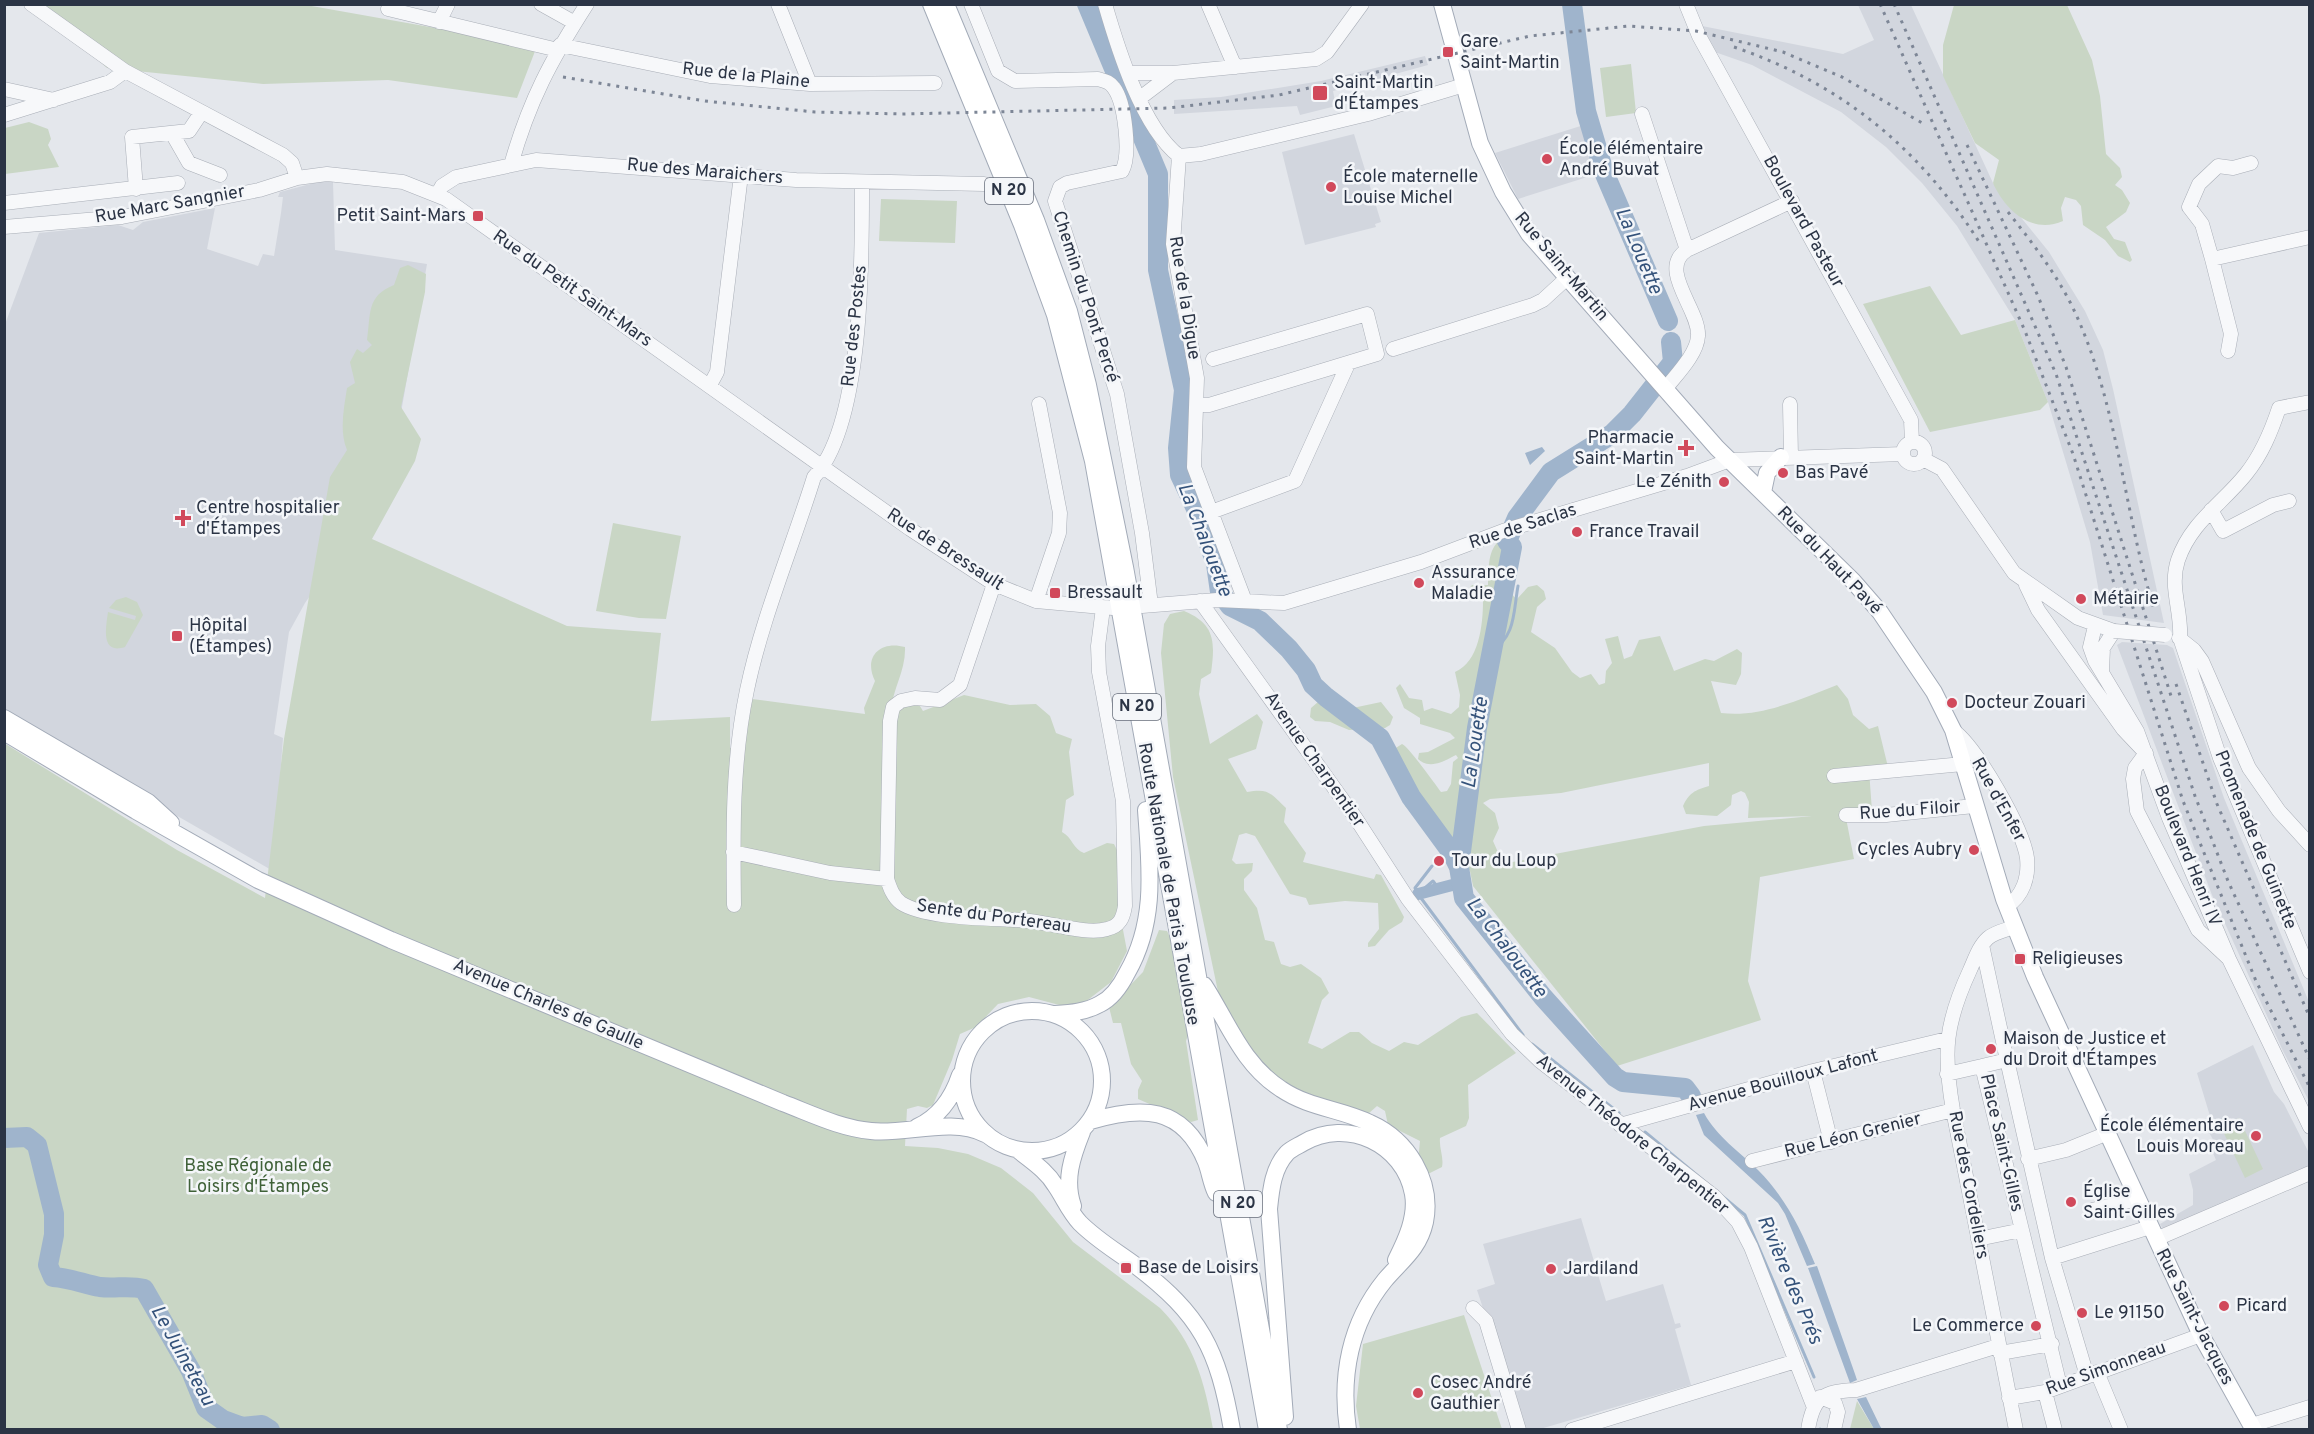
<svg xmlns="http://www.w3.org/2000/svg" width="2314" height="1434" font-family="Overpass,sans-serif">
	<style>
		.built { fill: #d2d6de }
		.green { fill: #c9d6c5; fill-rule: evenodd }
		.water { fill: #9fb4cc }
		.lines { fill: none; stroke-linecap: round; stroke-linejoin: round }
		.stream { stroke: #9fb4cc; stroke-width: 3 }
		.canal { stroke: #9fb4cc; stroke-width: 12 }
		.river { stroke: #9fb4cc; stroke-width: 20 }
		.minor-casing { stroke: #a9aeb7; stroke-width: 15 }
		.major-casing { stroke: #a3abb8; stroke-width: 18 }
		.minor { stroke: #f7f8fa; stroke-width: 14 }
		.major { stroke: #fff; stroke-width: 16 }
		.rail { stroke: #7d8696; stroke-width: 3; stroke-dasharray: 3 6; stroke-linecap: butt }
		.minor-bridge-casing { stroke: #a9aeb7; stroke-width: 15; stroke-linecap: butt }
		.minor-bridge { stroke: #f7f8fa; stroke-width: 14 }
		.poi-dot { fill: #d1495b; stroke: #f4f6f9; stroke-width: 2 }
		.labels { text-anchor: middle; dominant-baseline: central; stroke-width: 5; stroke-linejoin: round; paint-order: stroke }
		.shield { fill: #f4f6f9; stroke: #676e7b; stroke-width: 1.5 }
		.shield-label { font-size: 16px; font-weight: bold; fill: #2b3445 }
		.poi-label { font-size: 18px; fill: #2b3445; stroke: #f4f6f9; text-anchor: start }
		.street-label { font-size: 18px; fill: #2b3445; stroke: #f4f6f9 }
		.park-label { font-size: 18px; fill: #3f6138; stroke: #f4f6f9 }
		.water-label { font-size: 20px; font-style: italic; fill: #34527a; stroke: #f4f6f9 }
	</style>
	<rect width="100%" height="100%" fill="#e4e7ec"/>
	<!-- built -->
	<path class="built" d="M1858,5h53l82,178 56,69 36,59 18,39 10,39 51,234 -61,-8 -13,-73 -42,-140 -33,-82 -58,-94 -35,-43 -36,-36 -45,-35 -89,-47 -40,-14 -10,-25 141,28 31,-14z
		M1425,56l3,9 -95,26 3,15 -36,9 -3,-9 -123,8v-14l47,-3 100,-16z
		M1587,124l13,49 -82,26 -23,-46z
		M1354,134l27,88 -6,2 1,3 -71,18 -23,-93z
		M318,182h15l2,68 92,14 -32,183 -41,86 -49,70 -16,29 -15,102 9,4 -10,133 -106,-61 -162,-101 -1,-382 35,-94 79,-8 15,5 10,-8 72,-14 -8,41 51,17 5,-12 11,2 7,-43 2,-16h-5l2,-5z
		M2122,642l45,3 6,3 51,150 85,204v99l-26,-50 -71,-156 -95,-250z
		M2253,1045l21,47 10,12 25,49v14l-146,62 -3,-5 33,-19v-15l-4,-16 27,-14 -6,-14 5,-3 -8,-14 6,-3 -16,-53z
		M1581,1218l25,83 57,-17 12,40 5,-1 1,4 -6,2 16,56 -151,44h-17l-46,-139 18,-6 -12,-40z"/>
	<!-- green -->
	<path class="green" d="M36,5h270l231,41 -20,52 -129,-18 -125,4 -156,-16z
		M1954,5h113l25,55 8,36 6,58 14,14 2,9 -7,8 7,5 8,13 -4,9 -20,15 8,12 11,3 7,18 -2,2 -12,-6 -13,-16 -22,-15 -2,-19 -5,-6 -11,-3 -4,11 2,13c-31,14 -58,-11 -70,-38l6,-23 -24,-17 -32,-67v-31z
		M1631,64l5,49 -30,4 -6,-49z
		M29,122l19,7 3,10 -3,6 11,22 -54,7v-46z
		M881,199l76,2 -2,42 -76,-2z
		M408,265l18,9 -1,18 -24,115 20,32 -6,22 -43,78 195,87 94,7 -10,88 79,-4v31h13l9,-49 113,15 -1,-6 11,-27c-12,-24 5,-41 30,-34 1,23 -12,41 -14,63l20,-7h7l5,8 41,-16 46,10 26,-1 14,12 6,17 16,6 -3,13 5,43 -8,5 -4,32c10,5 11,17 22,21l23,-10 7,1 4,8 2,62 7,37 -16,31 -31,24h-17l-34,-9 -31,7 -22,23 -16,7 -8,26 -19,45 -6,3 -9,-2 -11,3 -2,37 33,2 30,6 33,14 32,25 40,49 87,66c34,34 45,75 53,121h-1208l-1,-686 173,107 88,48 19,-159 46,-262 17,-27c-8,-19 -3,-42 0,-62l8,-5 -5,-21 7,-13 6,4 9,-8 -5,-5c4,-26 -1,-44 27,-55l6,-17z
		M1930,286l31,49 54,-15 33,82 -8,8 -110,22 -67,-128z
		M613,523l68,13 -15,83 -27,-1 -43,-7z
		M1501,539l7,1c1,17 -8,47 9,59l11,-12 9,-2 7,6 2,8 -9,8 -6,25 24,16 17,24 8,6 11,-4 8,11 6,-2 1,-12 6,-8 -7,-24 13,-3 6,23 8,-3 7,-16 21,-4 14,35 31,-12 9,2 23,-12 5,4 -1,21 -5,11 -25,-4 10,32c40,5 79,-14 116,-28l11,14 5,16 16,14 9,-3 10,41 -19,3 3,41 -27,2 9,46 -94,18 -12,104 13,39 -144,46 -144,-180 -3,-15 -22,-36 -22,-10 -21,-19 -1,-8 14,-8 -13,-18 -19,-10 -1,-7 17,-11c6,2 33,40 39,48l6,-1 4,-7 2,-22 5,-4 -2,-3c-12,6 -26,15 -38,4l1,-6 9,-1 27,-14 -5,-5 -30,-9v-6l-16,-10 -8,-20 4,-4 9,14 13,2 2,11 8,-3 19,6 8,-7 1,-12 -5,-23c24,-10 28,-47 28,-71l-14,-6 -1,-5 4,-5h16c1,-17 -1,-35 13,-46zM1709,763v23c-14,4 -20,7 -26,20l3,8 31,2 14,-11 1,-10 9,-4 4,2 4,9 -1,16 64,-2 -108,10 -208,39 5,-6 -8,-18 6,-13 -4,-15 -12,-10 7,-4 71,-6z
		M126,597l11,5 6,13 -18,32c-25,8 -19,-20 -17,-35l27,8 1,-4 -27,-8 7,-8z
		M1184,611c32,13 31,32 27,62l-10,6 -2,15 11,50 47,-30 6,8 -7,27 -28,10 19,33c22,-4 23,1 39,16l-2,14 22,31 -3,9 71,17 2,-5 5,1 23,42 -2,5 -13,8 -14,16 -7,1v-4l11,-14 -1,-26 -33,-2 -36,4 -3,-7 -16,-4 -35,-58 -9,-3 -7,2 -7,25 4,4 17,-1 -1,8 -8,8v11l13,18 8,32 9,2 7,22 9,3 11,-3 20,14 8,15 -7,7 -14,43 14,6 28,-17h9l13,11 17,8 15,-9 14,3 43,-28 16,-4 39,40 -48,32 1,33 -3,8 -26,12c-1,11 4,19 2,29l-18,9 -6,-14 2,-21 -32,-16 -3,-14 -8,-5 -9,8 -25,4 -84,-50 -38,-62 -48,-229 -12,-124 3,-29 6,-10z
		M1318,702l30,7 33,-7 12,15 -3,8 -5,3 -36,2 -19,-8 -15,-1 -5,-4 1,-9z
		M1159,930l8,1 6,12 16,89 -3,9 12,79 -7,2 -53,-23v-9l4,-9 -11,-17 -10,-41h-8l-4,-16 34,-35z
		M2239,1118l24,51 -18,9 -24,-51z
		M1464,1315l38,114h-142l-4,-23 7,-62z
		M1857,1401l17,28h-24z"/>
	<!-- water -->
	<path class="water" d="M1542,447l3,4 -15,14 -5,-12z
		M1704,1113c13,24 35,38 54,57 27,27 43,59 57,94l-8,2 -22,-52 -7,-11 -74,-68 -8,-20z
		M1817,1266l38,108 2,6 -7,3 -42,-115z
		M1866,1397l14,29 2,3h-8l-17,-30z"/>
	<g class="lines">
		<!-- stream -->
		<path class="stream" d="M1491,652c25,-17 22,-38 27,-66
			M1432,866l-17,22 3,6 105,141
			M1418,894l15,-13 6,8 21,-6
			M1532,1044l87,69
			M1645,1132l100,83 69,162
			M1820,1430v-1"/>
		<!-- canal -->
		<path class="canal" d="M1418,894l42,-11"/>
		<!-- river -->
		<path class="river" d="M1087,4l71,170v96l26,120 -6,58 2,27 19,40 17,49 4,28 10,14 30,15 29,28 17,21 7,15 13,12 54,41 31,59 41,56 7,14 5,31 79,99 72,80 8,5 62,6 6,8
			M1572,4l14,107 18,61 64,149
			M1459,867l18,-139 35,-181 -5,-6 10,-23 34,-46 61,-38 20,-20 41,-52 -2,-20
			M4,1138l23,-1 10,8 17,69v21l-6,30 5,12c17,1 31,7 47,10 15,2 29,-2 44,2l47,82 15,37 17,12 19,7 20,-2 8,5"/>
		<defs>
			<path id="minor" d="M31,4l94,67 158,84 9,8 5,15
				M541,4l34,19
				M778,4l32,80
				M971,4l27,67 17,10 83,-2c7,2 12,3 16,9 11,15 17,67 8,83l-55,12 -7,4 -5,14 62,193 25,139 9,72
				M1105,4c13,45 37,123 74,152
				M1208,4l27,63
				M1686,4l13,32 212,384 1,22
				M388,9l170,41
				M439,22l9,-18
				M560,45l150,31 100,8 125,-1
				M1129,73h44l143,-14 11,-7 35,-48
				M4,89l50,11
				M1140,98l33,-25
				M1642,114l45,136
				M4,115l106,-33 15,-11
				M173,135l16,28 31,12
				M1179,156l-6,88 24,134 -3,89 51,134
				M1179,156l22,-2 167,-40 96,-29
				M511,165c18,-64 40,-105 76,-161
				M136,189l-4,-52 57,-6 12,-18
				M437,195l5,-9 14,-9 80,-17 260,20 188,4
				M4,203l174,-20
				M4,227l118,-10 137,-27 38,-12 30,-4 76,8 43,17 464,330 84,55 42,17 77,7
				M2212,259l98,-22
				M1393,349l140,-44 10,-5 24,-22
				M2228,351l3,-17 -19,-75 -10,-35 -13,-17 10,-23 19,-18 15,2 18,-5
				M710,385l7,-13 24,-197
				M1666,388c11,-14 31,-34 32,-52 2,-26 -41,-67 -11,-86l105,-49
				M2310,402l-31,6c-8,24 -17,46 -33,66 -24,30 -55,48 -68,86 -9,27 4,51 2,78l40,120 90,214
				M1790,404l1,53
				M1198,405h11l168,-51 -10,-40 -154,45
				M1903 453a11 11 0 1 1 22 0a11 11 0 1 1-22 0Z
				M1923,459l19,10 72,104 64,45 36,13 -11,17 -1,23
				M2211,510l12,21 50,-26 16,-4
				M1211,512l84,-31 53,-117
				M2026,585l12,25 85,119 18,19
				M1036,601l23,-68 1,-20 -21,-109
				M1200,601l155,216 53,82 104,135 28,27 175,136 23,25 13,25 62,158
				M1142,606l75,-6 67,3 137,-41 82,-31 184,-55 43,-16 173,-6
				M2095,626l-5,21 5,14 42,70 32,87 60,141 81,168
				M2179,638l15,12 8,11 47,107 30,43 31,34
				M1953,730c24,18 70,98 74,128 2,19 -4,38 -20,48
				M2146,753l-11,15 -2,11 4,32 61,119 29,27
				M1834,776l129,-12
				M1846,815h40l88,-9
				M733,852l97,21 57,6c3,9 6,18 14,24 26,17 97,15 128,18 22,2 58,14 78,8 13,-3 16,-11 18,-23l-2,-105 -24,-129 -1,-26 5,-38
				M887,879l3,-158 3,-14 8,-6 14,-3 25,2 20,-15 34,-101
				M734,905c-1,-72 -2,-144 13,-215 15,-72 45,-142 67,-213 50,-53 48,-223 48,-295
				M2014,927c-8,3 -19,5 -26,11 -9,8 -13,21 -18,32 -25,54 -27,82 -17,140l63,320
				M1982,945l25,115
				M1813,1071l18,71
				M1947,1074l35,-8
				M1620,1125l193,-54 134,-32
				M2028,1159l38,-9 42,-17
				M1752,1161l201,-51
				M2092,1210l46,-11
				M1978,1239l44,-9
				M2156,1239l154,-66
				M2052,1258l98,-31
				M1473,1308l13,13 33,109
				M2000,1353l52,-9
				M2097,1372l24,58
				M2060,1386l-78,-320 25,-6 45,198 35,118
				M2045,1392l10,38
				M1820,1397l15,6 3,9 -4,18
				M2009,1398l36,-6 156,-57
				M2252,1425l58,-18
				M1572,1430l224,-69
				M1808,1430c5,-33 15,-39 48,-40l142,-44"/>
			<path id="major" d="M931,4l91,221 33,90 38,146 174,969
				M946,4l90,216 33,91 19,74 37,182 154,863
				M1442,4l38,139 23,49 26,42 188,214 136,133 27,31 54,80 19,38 51,169 31,78 166,358 53,95
				M1763,492l4,-19 14,-16
				M4,718l144,84 23,21
				M4,732l132,79 122,69 133,60 392,163c29,11 57,25 88,28 35,4 80,-14 114,3
				M1204,985c24,37 38,79 77,104 28,19 60,20 89,34 38,17 63,58 55,99 -6,27 -23,38 -40,58 -35,43 -45,96 -37,150
				M962 1081a70 70 0 1 1 140 0a70 70 0 1 1-140 0Z
				M1055,1014c15,-1 31,-2 45,-10 12,-6 21,-19 27,-31 30,-52 23,-106 19,-163
				M1090,1121c51,-15 93,-16 116,41 4,10 5,21 10,31
				M917,1127c22,-10 35,-28 43,-52
				M1018,1150c13,11 28,20 37,35 9,13 14,26 25,38 17,17 36,28 55,42 66,50 83,84 97,165
				M1073,1206c-9,-26 -1,-49 9,-74
				M1285,1417l-16,-208c2,-20 4,-41 18,-56 4,-4 11,-7 16,-10 44,-26 101,1 110,51 4,23 -7,46 -17,66"/>
		</defs>
		<!-- minor casing -->
		<use href="#minor" class="minor-casing"/>
		<!-- major casing -->
		<use href="#major" class="major-casing"/>
		<!-- minor -->
		<use href="#minor" class="minor"/>
		<!-- major -->
		<use href="#major" class="major"/>
		<!-- rail -->
		<path class="rail" d="M1880,4l145,327 48,123 110,347 73,180 54,107
			M1894,4l162,370 139,422 33,85 82,179
			M1734,47c108,37 187,102 247,198
			M563,77l142,24 110,11 87,2 267,-6 110,-13 251,-59 99,-10 67,5 87,21 59,25 82,47
			M1967,145l71,151 28,71 106,332
			M2008,212c23,29 47,60 64,94 46,95 51,203 82,303
			M2176,684l41,120 93,214"/>
		<defs>
			<path id="minor-bridge" d="M2114,631l51,4"/>
		</defs>
		<!-- minor-bridge casing -->
		<use href="#minor-bridge" class="minor-bridge-casing"/>
		<!-- minor-bridge -->
		<use href="#minor-bridge" class="minor-bridge"/>
	</g>
	<!-- markers -->
	<g class="poi-dot">
		<rect x="1442" y="46" width="12" height="12" rx="3"/>
		<rect x="1312" y="85" width="16" height="16" rx="3"/>
		<circle cx="1547" cy="159" r="6"/>
		<circle cx="1331" cy="187" r="6"/>
		<rect x="472" y="210" width="12" height="12" rx="3"/>
		<path d="M1683 439h6v6h6v6h-6v6h-6v-6h-6v-6h6z"/>
		<circle cx="1783" cy="473" r="6"/>
		<circle cx="1724" cy="482" r="6"/>
		<path d="M180 509h6v6h6v6h-6v6h-6v-6h-6v-6h6z"/>
		<circle cx="1577" cy="532" r="6"/>
		<circle cx="1419" cy="583" r="6"/>
		<rect x="1049" y="587" width="12" height="12" rx="3"/>
		<circle cx="2081" cy="599" r="6"/>
		<rect x="171" y="630" width="12" height="12" rx="3"/>
		<circle cx="1952" cy="703" r="6"/>
		<circle cx="1974" cy="850" r="6"/>
		<circle cx="1439" cy="861" r="6"/>
		<rect x="2014" y="953" width="12" height="12" rx="3"/>
		<circle cx="1991" cy="1049" r="6"/>
		<circle cx="2256" cy="1136" r="6"/>
		<circle cx="2071" cy="1202" r="6"/>
		<rect x="1120" y="1262" width="12" height="12" rx="3"/>
		<circle cx="1551" cy="1269" r="6"/>
		<circle cx="2224" cy="1306" r="6"/>
		<circle cx="2082" cy="1313" r="6"/>
		<circle cx="2036" cy="1326" r="6"/>
		<circle cx="1418" cy="1393" r="6"/>
	</g>
	<g class="labels">
		<!-- shield labels -->
		<g class="shield">
			<rect x="985" y="178" width="48" height="26" rx="4.5"/>
			<rect x="1113" y="694" width="48" height="26" rx="4.5"/>
			<rect x="1214" y="1191" width="48" height="26" rx="4.5"/>
		</g>
		<g class="shield-label">
			<text x="1009" y="191">N 20</text>
			<text x="1137" y="707">N 20</text>
			<text x="1238" y="1204">N 20</text>
		</g>
		<!-- poi labels -->
		<g class="poi-label">
			<text x="1460" y="42">Gare<tspan x="1460" dy="21">Saint-Martin</tspan></text>
			<text x="1334" y="83">Saint-Martin<tspan x="1334" dy="21">d'Étampes</tspan></text>
			<text x="1559" y="149">École élémentaire<tspan x="1559" dy="21">André Buvat</tspan></text>
			<text x="1343" y="177">École maternelle<tspan x="1343" dy="21">Louise Michel</tspan></text>
			<text x="466" y="216" text-anchor="end">Petit Saint-Mars</text>
			<text x="1674" y="438" text-anchor="end">Pharmacie<tspan x="1674" dy="21">Saint-Martin</tspan></text>
			<text x="1795" y="473">Bas Pavé</text>
			<text x="1712" y="482" text-anchor="end">Le Zénith</text>
			<text x="196" y="508">Centre hospitalier<tspan x="196" dy="21">d'Étampes</tspan></text>
			<text x="1589" y="532">France Travail</text>
			<text x="1431" y="573">Assurance<tspan x="1431" dy="21">Maladie</tspan></text>
			<text x="1067" y="593">Bressault</text>
			<text x="2093" y="599">Métairie</text>
			<text x="189" y="626">Hôpital<tspan x="189" dy="21">(Étampes)</tspan></text>
			<text x="1964" y="703">Docteur Zouari</text>
			<text x="1962" y="850" text-anchor="end">Cycles Aubry</text>
			<text x="1451" y="861">Tour du Loup</text>
			<text x="2032" y="959">Religieuses</text>
			<text x="2003" y="1039">Maison de Justice et<tspan x="2003" dy="21">du Droit d'Étampes</tspan></text>
			<text x="2244" y="1126" text-anchor="end">École élémentaire<tspan x="2244" dy="21">Louis Moreau</tspan></text>
			<text x="2083" y="1192">Église<tspan x="2083" dy="21">Saint-Gilles</tspan></text>
			<text x="1138" y="1268">Base de Loisirs</text>
			<text x="1563" y="1269">Jardiland</text>
			<text x="2236" y="1306">Picard</text>
			<text x="2094" y="1313">Le 91150</text>
			<text x="2024" y="1326" text-anchor="end">Le Commerce</text>
			<text x="1430" y="1383">Cosec André<tspan x="1430" dy="21">Gauthier</tspan></text>
		</g>
		<!-- street labels -->
		<g class="street-label">
			<text transform="translate(746 76) rotate(6)">Rue de la Plaine</text>
			<text transform="translate(705 172) rotate(5)">Rue des Maraichers</text>
			<text transform="translate(170 205) rotate(-10)">Rue Marc Sangnier</text>
			<text transform="translate(1803 222) rotate(61)">Boulevard Pasteur</text>
			<text transform="translate(1561 267) rotate(50)">Rue Saint-Martin</text>
			<text transform="translate(572 289) rotate(35)">Rue du Petit Saint-Mars</text>
			<text transform="translate(1085 297) rotate(72)">Chemin du Pont Percé</text>
			<text transform="translate(1184 298) rotate(81)">Rue de la Digue</text>
			<text transform="translate(855 326) rotate(-84)">Rue des Postes</text>
			<text transform="translate(1523 527) rotate(-18)">Rue de Saclas</text>
			<text transform="translate(945 550) rotate(33)">Rue de Bressault</text>
			<text transform="translate(1829 561) rotate(46)">Rue du Haut Pavé</text>
			<text transform="translate(1314 760) rotate(55)">Avenue Charpentier</text>
			<text transform="translate(1998 800) rotate(61)">Rue d'Enfer</text>
			<text transform="translate(1910 811) rotate(-4)">Rue du Filoir</text>
			<text transform="translate(2255 840) rotate(68)">Promenade de Guinette</text>
			<text transform="translate(2187 856) rotate(68)">Boulevard Henri IV</text>
			<text transform="translate(1168 884) rotate(80)">Route Nationale de Paris à Toulouse</text>
			<text transform="translate(994 917) rotate(8)">Sente du Portereau</text>
			<text transform="translate(548 1005) rotate(23)">Avenue Charles de Gaulle</text>
			<text transform="translate(1783 1081) rotate(-15)">Avenue Bouilloux Lafont</text>
			<text transform="translate(1632 1135) rotate(39)">Avenue Théodore Charpentier</text>
			<text transform="translate(1853 1136) rotate(-14)">Rue Léon Grenier</text>
			<text transform="translate(2001 1143) rotate(77)">Place Saint-Gilles</text>
			<text transform="translate(1968 1185) rotate(79)">Rue des Cordeliers</text>
			<text transform="translate(2194 1317) rotate(63)">Rue Saint-Jacques</text>
			<text transform="translate(2106 1369) rotate(-20)">Rue Simonneau</text>
		</g>
		<!-- park labels -->
		<g class="park-label">
			<text x="258" y="1166">Base Régionale de<tspan x="258" dy="21">Loisirs d'Étampes</tspan></text>
		</g>
		<!-- water labels -->
		<g class="water-label">
			<text transform="translate(1638 251) rotate(67)">La Louette</text>
			<text transform="translate(1204 540) rotate(69)">La Chalouette</text>
			<text transform="translate(1476 743) rotate(-82)">La Louette</text>
			<text transform="translate(1506 948) rotate(53)">La Chalouette</text>
			<text transform="translate(1789 1280) rotate(67)">Rivière des Prés</text>
			<text transform="translate(182 1356) rotate(61)">Le Juineteau</text>
		</g>
	</g>
	<!-- border -->
	<rect width="2314" height="1434" fill="none" stroke="#2b3445" stroke-width="12"/>
</svg>
